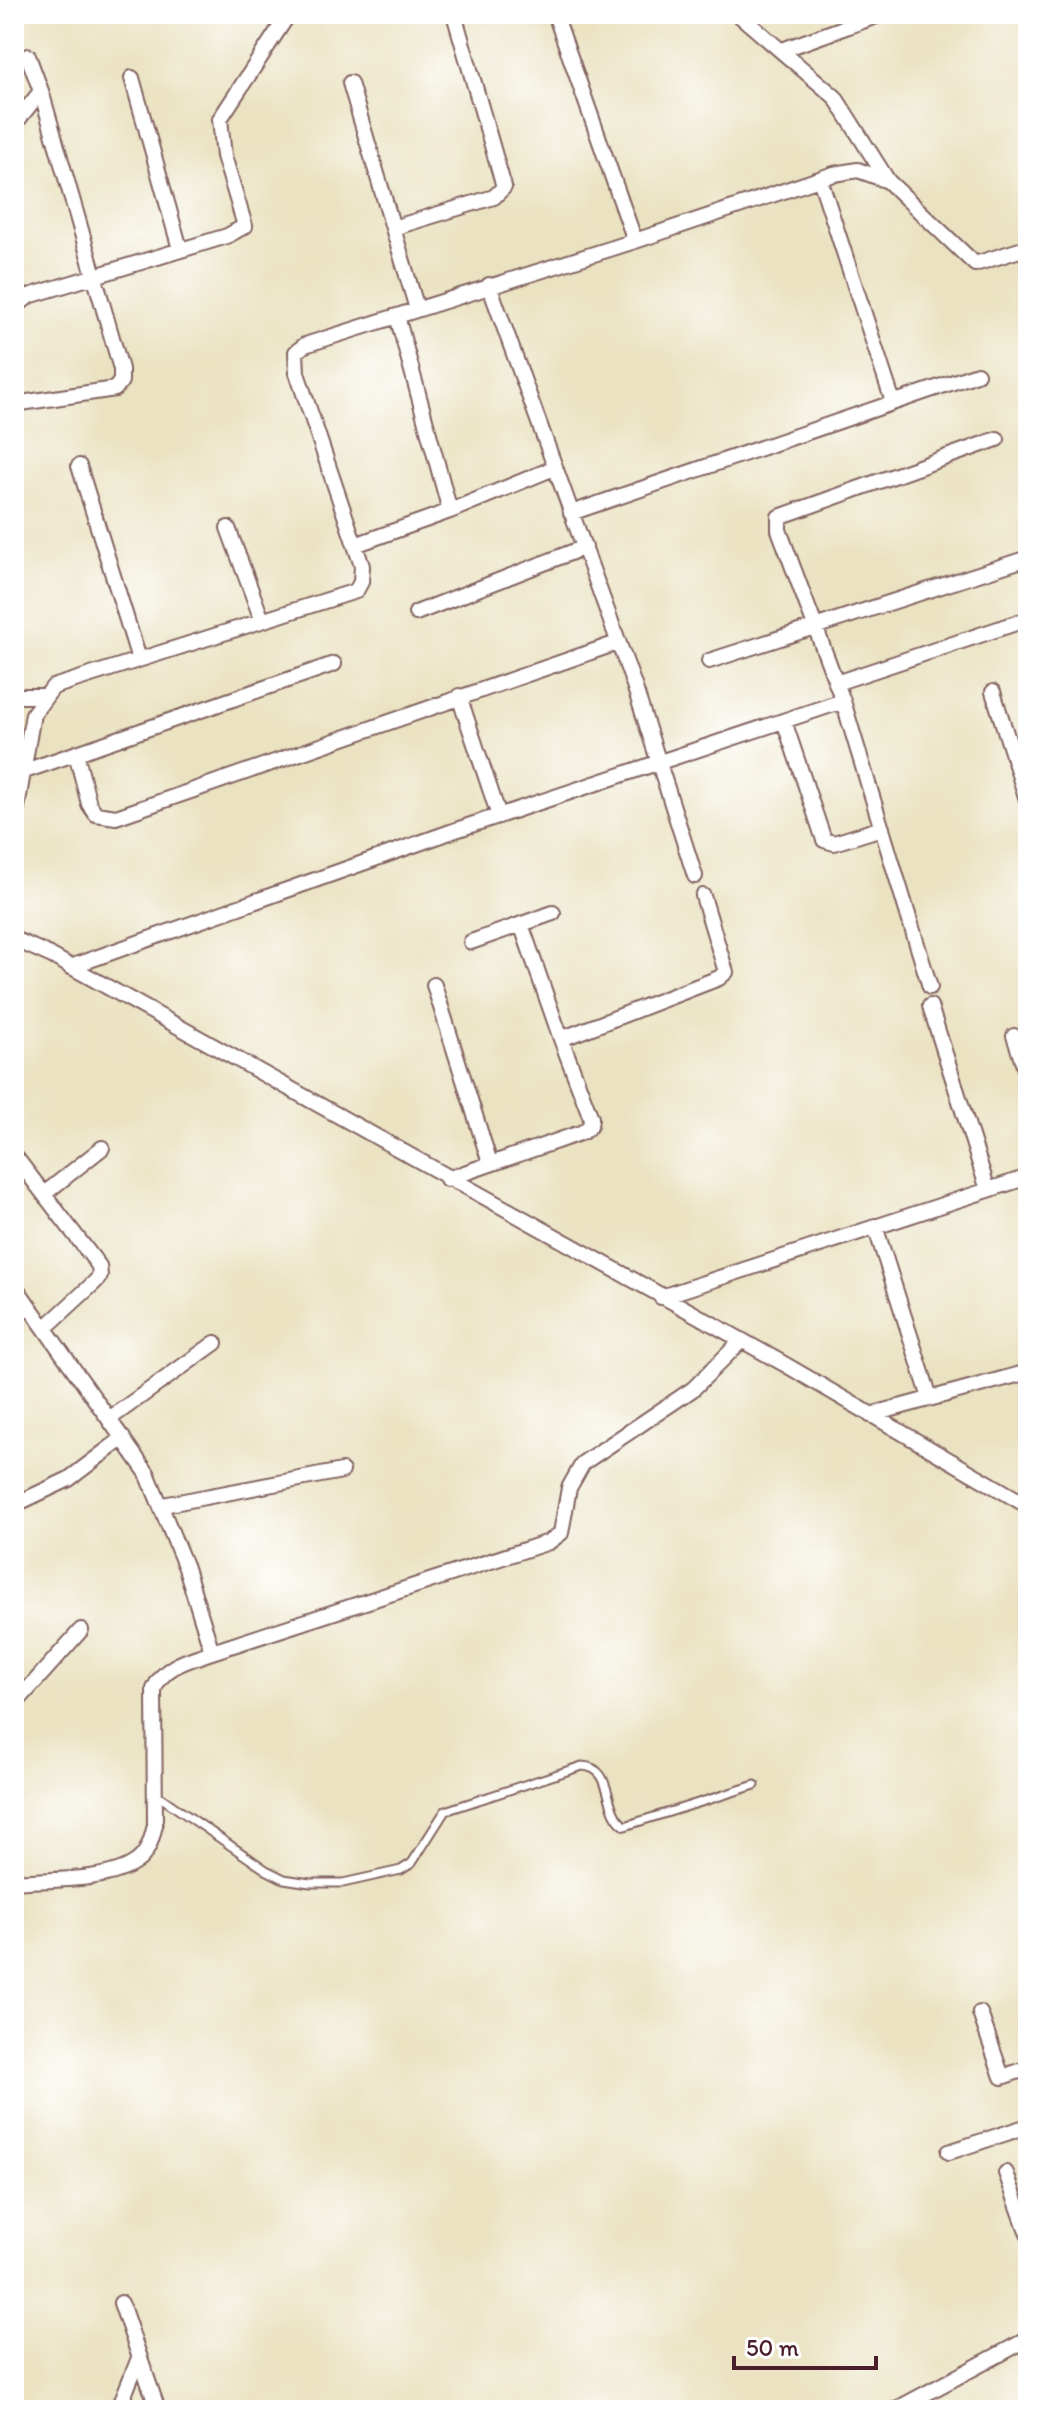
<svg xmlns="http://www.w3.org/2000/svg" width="1042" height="2424" font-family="Itim,sans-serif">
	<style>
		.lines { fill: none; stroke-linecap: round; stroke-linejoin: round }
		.lane-casing { stroke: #826360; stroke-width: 11 }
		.street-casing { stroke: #826360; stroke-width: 18 }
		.lane { stroke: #fff; stroke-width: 7 }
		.street { stroke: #fff; stroke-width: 14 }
	</style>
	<rect width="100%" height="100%" fill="#fff"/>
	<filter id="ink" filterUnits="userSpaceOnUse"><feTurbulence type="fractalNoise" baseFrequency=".0125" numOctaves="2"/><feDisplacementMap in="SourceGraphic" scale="16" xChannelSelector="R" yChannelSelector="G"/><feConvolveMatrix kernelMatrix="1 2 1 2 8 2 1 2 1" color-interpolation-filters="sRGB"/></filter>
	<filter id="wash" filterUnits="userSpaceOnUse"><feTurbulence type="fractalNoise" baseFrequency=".006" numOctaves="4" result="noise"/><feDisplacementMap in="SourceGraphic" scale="32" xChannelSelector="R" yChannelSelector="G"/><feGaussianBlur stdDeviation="1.8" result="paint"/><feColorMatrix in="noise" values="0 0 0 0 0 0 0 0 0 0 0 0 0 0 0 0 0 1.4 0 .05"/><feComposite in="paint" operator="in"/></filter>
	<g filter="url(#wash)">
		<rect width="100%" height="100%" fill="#eae2c1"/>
	</g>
	<g filter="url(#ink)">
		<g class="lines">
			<defs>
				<path id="lane" d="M156,1794l110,76 18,9 26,4h33l58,-13 11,-7 33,-52 137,-45c33,1 20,45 43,60l130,-41"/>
				<path id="street" d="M738,14l97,83 53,84
					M782,50l100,-36
					M28,56l13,35
					M132,78l48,171
					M350,83l67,226
					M14,125l27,-34 80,278v12l-6,8 -101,15
					M820,179l73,223
					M393,228l101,-31 10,-10 -50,-173
					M635,241l199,-67 24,-4 30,11 87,83 48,-15 5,2
					M489,285l145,400 61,191
					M14,308l15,-12 198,-60 18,-10 -21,-70 -4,-37 66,-101 -5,-4
					M397,316l53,195
					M79,466l60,193
					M571,513l406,-139
					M228,528l34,92
					M355,545l95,-34 104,-43
					M416,613l169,-66
					M709,661l319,-103
					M836,683l192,-64
					M993,692l35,111
					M14,696h29
					M459,696l40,120
					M784,721l40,119 10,3 48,-15
					M76,753l13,51 7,10 20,3 501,-174
					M22,772l312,-108
					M14,825l19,-111 20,-27 303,-96 5,-9 1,-16 -65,-193 -1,-21 9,-7 330,-104 -80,-227
					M521,924l40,115
					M14,939l36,16 736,410 242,141
					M471,942l82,-29
					M70,967l386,-137 387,-129
					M434,985l56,178
					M930,987l-87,-286 -64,-171v-13l218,-78
					M930,1006l58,184
					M1014,1036l14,42
					M14,1155l85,111 1,10 -5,6 -50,46
					M447,1179l136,-47 7,-6 1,-8 -30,-79 158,-61 7,-6 -23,-76
					M44,1194l58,-46
					M875,1226l55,172
					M14,1285l133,188 39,95 26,84
					M661,1297l367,-120
					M870,1415l158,-43
					M109,1419l106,-76
					M14,1505l55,-26 54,-41
					M163,1505l179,-34
					M14,1705l67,-75
					M14,1882c34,-3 94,0 122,-20 12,-8 16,-24 19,-37l-1,-136c10,-24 35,-29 58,-37l337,-110 12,-9 8,-45 14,-25 110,-74 48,-48
					M980,2013l22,64 26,-9
					M949,2152l79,-26
					M1006,2173l22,61
					M121,2303l37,107
					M118,2410l21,-52
					M895,2410l133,-71"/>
			</defs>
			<!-- lane casing -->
			<use href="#lane" class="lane-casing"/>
			<!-- street casing -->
			<use href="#street" class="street-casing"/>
			<!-- lane -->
			<use href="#lane" class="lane"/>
			<!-- street -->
			<use href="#street" class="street"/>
		</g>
	</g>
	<!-- margin -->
	<rect width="1042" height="2424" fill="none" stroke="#fff" stroke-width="48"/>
	<!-- scale -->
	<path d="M734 2356v12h142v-12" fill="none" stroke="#4a1f2b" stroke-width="4"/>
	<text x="746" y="2356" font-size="24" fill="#4a1f2b" stroke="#ffffff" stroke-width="6" paint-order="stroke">50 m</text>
</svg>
